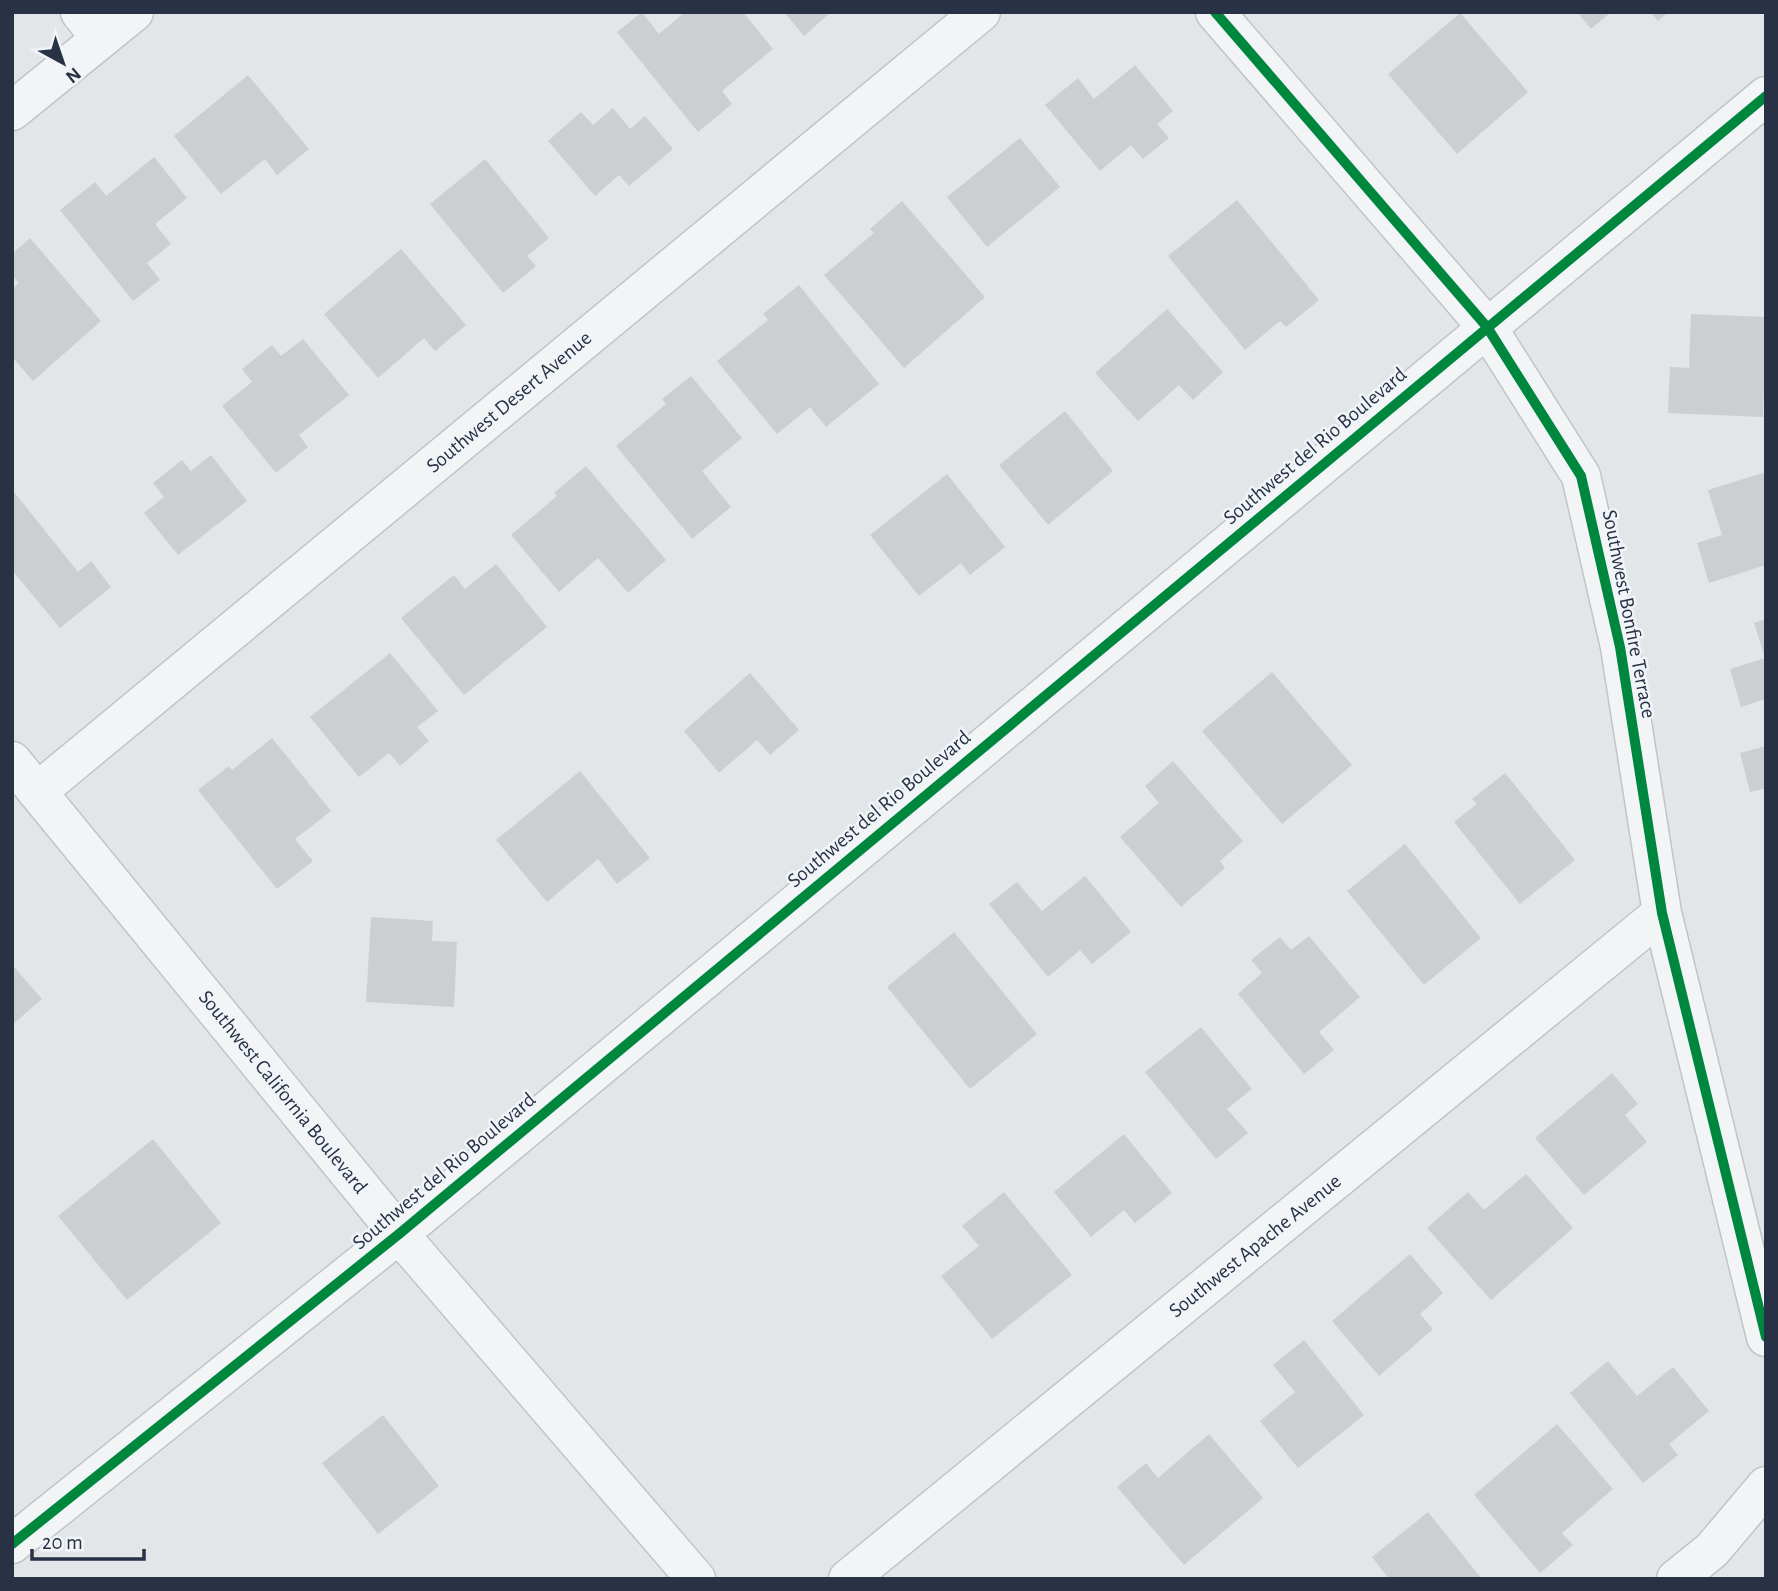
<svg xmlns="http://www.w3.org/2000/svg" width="1778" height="1591" font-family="'Alegreya Sans',sans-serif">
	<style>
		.building { fill: #ccced1 }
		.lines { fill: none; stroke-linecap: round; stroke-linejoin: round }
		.minor-casing { stroke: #c1c4c7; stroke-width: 41 }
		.minor { stroke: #f3f4f5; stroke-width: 38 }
		.cycleway-casing { stroke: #f1f4f8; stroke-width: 15 }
		.cycleway { stroke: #00873e; stroke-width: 10 }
		.labels { text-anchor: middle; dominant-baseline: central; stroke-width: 5; stroke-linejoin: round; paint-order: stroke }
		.street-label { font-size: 21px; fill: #283244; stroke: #f1f4f8 }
	</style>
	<rect width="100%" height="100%" fill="#e3e6e9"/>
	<!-- building -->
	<path class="building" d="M642,12l17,22 26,-22h58l30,37 -51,42 10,13 -34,28 -81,-100z
		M784,12h47l-27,24z
		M1577,12h34l-20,17z
		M1650,12h18l-10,9z
		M1460,13l68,79 -71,62 -69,-80z
		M1135,65l38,46 -16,13 12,14 -26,21 -12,-14 -31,26 -55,-66 33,-27 16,21z
		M248,75l61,74 -32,26 -12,-16 -44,35 -47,-58z
		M613,108l17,21 15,-13 28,33 -44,37 -10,-11 -24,21 -47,-55 33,-29 12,13z
		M1020,138l40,49 -73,60 -40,-50z
		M154,157l33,41 -32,26 16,20 -24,19 13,17 -27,21 -73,-91 35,-28 11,14z
		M485,159l64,79 -22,18 9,10 -33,27 -73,-89z
		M1237,200l82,100 -33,27 -6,-6 -35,29 -77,-94z
		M902,201l83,96 -81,71 -80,-93 50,-42 -4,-4z
		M30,238l71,83 -68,60 -21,-24v-68l7,-6 -7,-8v-21z
		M401,249l65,76 -31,26 -11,-13 -46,40 -54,-64z
		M799,285l80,99 -53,43 -16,-20 -33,27 -60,-73 51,-41 -5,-6z
		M1167,309l56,63 -30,28 -14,-15 -41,36 -43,-48z
		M1691,314l75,3 -3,100 -95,-4 2,-46 19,1z
		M303,339l46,56 -50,40 9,12 -32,26 -54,-67 30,-24 -10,-13 30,-24 9,11z
		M691,376l51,62 -40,33 29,36 -39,32 -76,-93 50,-42 -4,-5z
		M1065,411l48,60 -65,54 -49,-60z
		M211,455l36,46 -69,54 -34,-42 20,-16 -11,-14 29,-23 9,11z
		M586,466l80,94 -38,33 -30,-35 -39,34 -48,-57 46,-39 -3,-3z
		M1766,472v93l-57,18 -12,-40 25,-8 -14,-45z
		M947,474l58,73 -35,28 -9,-12 -42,33 -49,-61z
		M14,492l64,80 13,-11 20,26 -51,41 -48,-58v-76z
		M496,564l51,63 -83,68 -63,-77 53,-43 11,14z
		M1766,619v80l-25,8 -11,-38 35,-11 -11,-35z
		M390,653l48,58 -21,16 12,14 -29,25 -11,-13 -30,24 -49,-60z
		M1272,672l80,93 -70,59 -80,-93z
		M750,673l49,57 -29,25 -13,-15 -38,33 -35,-42z
		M272,738l59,73 -36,28 18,22 -36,28 -79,-99 31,-24 3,4z
		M1766,746v42l-16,4 -10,-39z
		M1173,761l70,80 -23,20 5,7 -44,39 -61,-70 39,-34 -14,-17z
		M580,771l70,87 -33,26 -19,-25 -51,43 -51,-62z
		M1505,773l70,87 -55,44 -66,-82 23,-18 -5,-5z
		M1405,844l76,94 -57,47 -77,-94z
		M1085,876l46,56 -39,32 -12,-14 -32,27 -59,-73 28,-22 25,29z
		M371,917l62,4 -1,20 25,1 -3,65 -88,-5z
		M954,932l83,102 -67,55 -83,-102z
		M1309,936l51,61 -41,35 15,18 -30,24 -66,-80 24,-21 -11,-13 29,-23 11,13z
		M15,968l27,31 -30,26v-55z
		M1201,1027l51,62 -25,20 21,24 -32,26 -71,-87z
		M1612,1073l26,31 -13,11 22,27 -63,53 -49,-57z
		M1124,1134l48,59 -37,30 -11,-13 -33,27 -37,-45z
		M153,1139l68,84 -94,77 -69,-84z
		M1526,1174l47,54 -82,72 -64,-72 41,-36 16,18z
		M1004,1192l68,83 -80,64 -51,-63 38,-30 -17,-20z
		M1410,1254l33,39 -23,21 13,15 -54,47 -47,-55z
		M1304,1340l60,75 -66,53 -38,-47 35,-29 -22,-27z
		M1608,1361l29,35 36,-29 36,44 -40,33 9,11 -35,28 -73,-90z
		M383,1415l56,71 -61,48 -56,-71z
		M1557,1424l56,65 -51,44 11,12 -33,28 -66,-78z
		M1209,1434l54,64 -79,67 -67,-78 29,-24 12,15z
		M1428,1512l54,67h-93l-17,-22z"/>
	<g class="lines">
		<defs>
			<path id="minor" d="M80,12l21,27
				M1215,12l272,315 94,149 39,171 42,266 104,424
				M12,111l122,-99
				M12,761l387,473 297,345
				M37,792l944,-780
				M12,1544l387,-310 1367,-1138
				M848,1579l814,-666
				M1676,1579l36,-29 54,-64"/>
		</defs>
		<!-- minor casing -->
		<use href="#minor" class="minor-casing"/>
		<!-- minor -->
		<use href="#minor" class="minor"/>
		<defs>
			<path id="cycleway" d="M1215,12l272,315 94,149 39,171 42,266 104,424
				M12,1544l387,-310 1367,-1138"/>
		</defs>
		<!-- cycleway casing -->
		<use href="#cycleway" class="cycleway-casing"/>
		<!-- cycleway -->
		<use href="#cycleway" class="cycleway"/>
	</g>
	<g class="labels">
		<!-- street labels -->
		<g class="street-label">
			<text transform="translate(509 402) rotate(-40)">Southwest Desert Avenue</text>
			<text transform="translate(1315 446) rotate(-40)">Southwest del Rio Boulevard</text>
			<text transform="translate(1629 614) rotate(79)">Southwest Bonfire Terrace</text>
			<text transform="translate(879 809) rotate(-40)">Southwest del Rio Boulevard</text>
			<text transform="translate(283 1092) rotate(51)">Southwest California Boulevard</text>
			<text transform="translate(444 1171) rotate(-40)">Southwest del Rio Boulevard</text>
			<text transform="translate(1255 1246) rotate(-39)">Southwest Apache Avenue</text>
		</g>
	</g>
	<!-- border -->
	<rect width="1778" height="1591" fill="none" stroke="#283244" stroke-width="28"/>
	<!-- north arrow -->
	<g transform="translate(63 63) rotate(140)" stroke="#f1f4f8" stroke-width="5" paint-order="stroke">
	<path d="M0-5L12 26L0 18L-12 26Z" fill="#283244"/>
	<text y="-10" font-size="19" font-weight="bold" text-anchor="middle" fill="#283244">N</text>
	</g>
	<!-- scale -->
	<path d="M32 1549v10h112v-10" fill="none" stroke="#283244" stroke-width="3.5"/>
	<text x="42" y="1549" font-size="21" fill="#283244" stroke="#f1f4f8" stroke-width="5" paint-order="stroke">20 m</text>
</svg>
